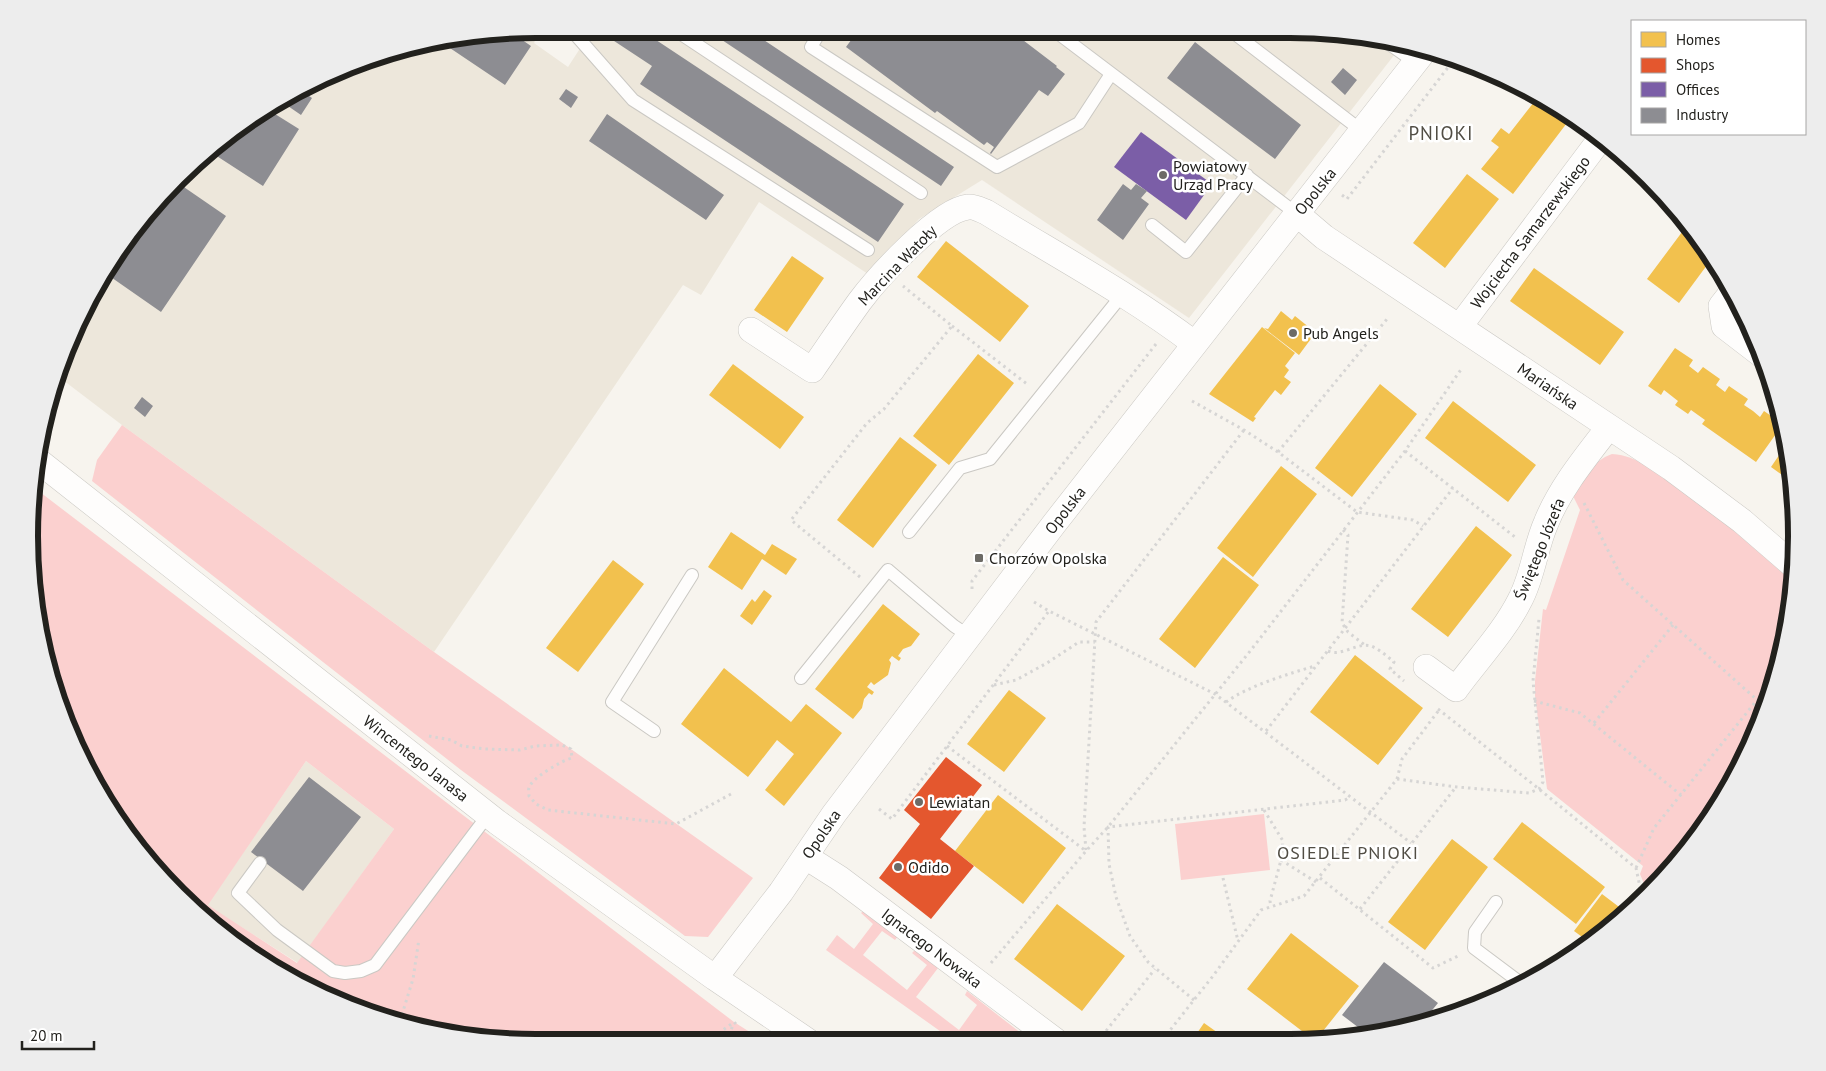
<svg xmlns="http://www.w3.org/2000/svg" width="1826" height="1071" font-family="'PT Sans',sans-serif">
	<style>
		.built { fill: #ede7db }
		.green { fill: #fbd0cf; fill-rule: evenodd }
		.homes { fill: #f2c14e }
		.shops { fill: #e4572e }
		.offices { fill: #7b5ea7 }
		.industry { fill: #8d8d92 }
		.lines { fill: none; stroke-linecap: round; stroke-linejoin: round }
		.service-casing { stroke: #cac8c3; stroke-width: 14 }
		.minor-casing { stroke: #cac8c3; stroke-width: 26 }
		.path { stroke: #d6d5d4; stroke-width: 3; stroke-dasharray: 2.5 4; stroke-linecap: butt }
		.service { stroke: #fefdfc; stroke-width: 12 }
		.minor { stroke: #fefdfc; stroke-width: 25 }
		.poi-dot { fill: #6d6b66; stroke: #fff; stroke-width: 2 }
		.labels { text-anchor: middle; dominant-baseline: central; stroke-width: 5; stroke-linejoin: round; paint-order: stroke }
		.poi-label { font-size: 16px; fill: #22211d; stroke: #fff; text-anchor: start }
		.street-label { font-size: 16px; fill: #22211d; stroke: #fff }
		.neighbourhood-label { font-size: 18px; letter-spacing: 1px; fill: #514d44; stroke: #fff }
		.quarter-label { font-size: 19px; letter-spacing: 1px; fill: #514d44; stroke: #fff }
		.rim { fill: none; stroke: #22211d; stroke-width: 6 }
	</style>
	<rect width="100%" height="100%" fill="#f7f4ee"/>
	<!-- built -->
	<path class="built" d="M1324,30l78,15 -213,273 -207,-138 -63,39 -51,55 -109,-72 -58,93 -18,-10 -249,367 -312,-227 -67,-51 26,-63 52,-84 94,-94 84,-52 62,-25 96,-23h71l-6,10 34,24 22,-34z
		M306,761l88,68 -96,134 -91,-58z"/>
	<!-- green -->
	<path class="green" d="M122,425l312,227 319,226 -45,59 -23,-1 -224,-166 -369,-289 5,-21z
		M1612,454c14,1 23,5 35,12l78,57 68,59 -6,53 -28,95 -47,87 -65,74 -7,-17 3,-8 -96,-77 -12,-93v-15l8,-72 3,1 34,-100 -8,-16c12,-16 20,-33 40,-40z
		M32,486l702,536 30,19h-262l-130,-26 -118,-58 -77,-63 -44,-50 -52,-84 -25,-61 -18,-65 -9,-98zM306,761l88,68 -97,134 -89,-58z
		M1264,814l6,56 -89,10 -6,-56z
		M864,910l34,26 -3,4 -13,-9 -19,24 44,35 20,-25 -15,-12 3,-3 23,18 -22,29 43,33 18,-25 -12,-10 2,-4 64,50h-77l-128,-91 11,-15 17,14 19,-25 -12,-11z"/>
	<!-- homes -->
	<path class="homes" d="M1538,97l35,18 -60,79 -32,-25 18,-22 -8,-6 10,-13 8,6z
		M1467,174l32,25 -54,69 -32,-25z
		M1688,224l25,33 -34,46 -32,-24z
		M946,241l83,65 -29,36 -83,-65z
		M792,256l32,22 -37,54 -33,-22z
		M1534,268l90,64 -24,33 -90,-64z
		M1281,311l11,9 3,-4 15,12 -3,4 6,4 -14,19 -35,-27 4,1z
		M1262,327l33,26 -10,13 4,4 -5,7 7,5 -10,13 -6,-5 -21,27 2,1 -3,4 -44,-28z
		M1675,348l18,12 -4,6 9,7 5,-6 17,12 -4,6 9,7 4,-6 19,13 -4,6 9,6 7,6 4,-6 19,13 -27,38 -54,-38 3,-4 -14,-10 -3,4 -13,-9 3,-4 -14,-11 -3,5 -13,-9z
		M978,354l36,29 -65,82 -36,-29z
		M733,364l71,53 -24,32 -71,-54z
		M1380,384l37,30 -65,83 -37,-29z
		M1453,401l83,64 -28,37 -83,-64z
		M900,437l37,28 -64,83 -36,-28z
		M1788,442l3,33 1,7 -21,-15z
		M1281,466l36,28 -64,83 -36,-29z
		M1476,526l36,29 -64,82 -37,-28z
		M731,532l34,23 7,-11 25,15 -11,16 -24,-16 -20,31 -34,-23z
		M1223,557l36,28 -64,83 -36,-29z
		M613,560l31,24 -66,88 -32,-24z
		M764,590l8,6 -20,29 -12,-9 12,-17 3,3z
		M883,604l37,30 -9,12 -8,3 -5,7 3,2 -2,3 -7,-5 -3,4 2,3 -3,12 -14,10 -3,-3 -4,5 7,5 -2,3 -3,-2 -5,6 -2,9 -9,11 -38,-30z
		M1355,655l68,53 -45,57 -68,-53z
		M724,668l67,54 15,-18 36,29 -58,73 -19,-16 29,-36 -17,-14 -29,37 -67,-53z
		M1009,690l37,28 -42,54 -37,-28z
		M998,795l68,53 -43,56 -68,-53z
		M1522,822l83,65 -29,37 -83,-65z
		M1452,839l36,28 -63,83 -37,-28z
		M1602,894l25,19 -38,29 -15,-11z
		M1057,904l68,52 -43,55 -68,-52z
		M1291,933l68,53 -44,55 -68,-52z
		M1204,1023l17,12 -5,6h-21l-2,-2z"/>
	<!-- shops -->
	<path class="shops" d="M946,757l36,28 -42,54 34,27 -43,53 -52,-41 41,-54 -16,-14z"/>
	<!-- offices -->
	<path class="offices" d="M1141,132l71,52 -26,36 -72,-53z"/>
	<!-- industry -->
	<path class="industry" d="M1011,31l46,35 -1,1 9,7 -17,22 -9,-6 -48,64 -1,-1 4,-6 -7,-5 -3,3 -47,-34 -2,2 -89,-66 11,-15z
		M644,32l260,172 -26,38 -238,-158 12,-18 -50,-33z
		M710,32h42l202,135 -13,19z
		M469,33h43l19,13 -26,39 -67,-45z
		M1195,42l106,83 -26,34 -108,-81z
		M1343,68l14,12 -12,15 -14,-13z
		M299,89l13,9 -11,17 -16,-11 8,-12z
		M566,89l12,8 -7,11 -12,-9z
		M267,109l32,20 -36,57 -54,-35 18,-18z
		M607,114l117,81 -18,25 -117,-79z
		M178,183l48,33 -65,96 -56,-39 28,-46z
		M1123,184l8,6 5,-6 11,7 -6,7 8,6 -26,36 -26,-20z
		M142,397l11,9 -8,11 -11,-9z
		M309,777l52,40 -58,74 -52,-39z
		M1384,962l54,41 -18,22 -53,9 -25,-19z"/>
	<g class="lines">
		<defs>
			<path id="service" d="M1230,30l132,101
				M1055,31l242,183
				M678,32l243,161
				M820,32l-9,15 186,120 82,-44 32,-49
				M574,33l59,67 235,150
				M1388,43l27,19
				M1152,225l34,27 61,-77
				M909,532l51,-64 30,-9 132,-164
				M801,678l87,-108 66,56 15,10
				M654,731l-42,-29 80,-127
				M260,863l-22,30 39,37 56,41 12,2 16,-2 14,-6 113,-150
				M1496,902l-21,30 -1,16 48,36"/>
			<path id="minor" d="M1297,214l27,23 347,231 71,53 52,45
				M1732,292l-11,14 3,20 39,30
				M1460,326l141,-188
				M751,330l61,40c16,-23 32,-47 48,-69 18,-24 79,-91 108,-94 5,-1 13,3 18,5 70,43 143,82 209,132
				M36,459l461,363 218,156 93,63
				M1426,667l30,22c21,-29 48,-57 64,-89 13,-24 15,-52 26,-77 14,-35 39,-65 62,-95
				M806,857l33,21 217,163
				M715,978l66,-86 53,-78 220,-290 371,-474"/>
		</defs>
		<!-- service casing -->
		<use href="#service" class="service-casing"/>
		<!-- minor casing -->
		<use href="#minor" class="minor-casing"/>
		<!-- path -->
		<path class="path" d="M1342,195l5,4 109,-142
			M952,326l75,58
			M1192,401l52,29 34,22 79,60 56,8 10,6
			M1405,451l110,86
			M1278,452l109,-133
			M1584,503l39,77 142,127
			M1343,530l5,5 -6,88 6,9 18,14
			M860,577l-69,-57 76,-97 17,-14 68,-83 -49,-40
			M972,589v-8l184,-237
			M1034,602l15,9 166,83 196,149
			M1328,651c14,6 29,-9 43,-5 8,3 17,11 23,16l-4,7 14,12
			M994,685l22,-5 31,-17 32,-21h16
			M1534,701l46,12 101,82
			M1226,702c22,-16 62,-28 89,-36
			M1438,709l101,80 97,79 5,24 3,2
			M1594,723l79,-98
			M1266,731l187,-243
			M429,736l22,4 11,6 23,3 35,1 15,-4 27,-1 9,4 1,9c-9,2 -41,20 -43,30 -1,2 0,5 0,8l7,8 12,6 128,14 55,-30
			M947,746l139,105
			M1397,779l60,8 72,6 10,-4 4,-7 -10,-101 6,-62
			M879,809l13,10 157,-208
			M1264,810l19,31 -2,19 -11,41 1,6
			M1086,850l-2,-23 12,-205 148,-192
			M1281,860l35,22
			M1636,868l18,-40 103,-128
			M1223,878l15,63
			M1320,878l113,90 25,-12
			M1360,909l96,-122
			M991,963l95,-112 22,-24 143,-177 154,-199 57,-83
			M1194,1000l-46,-38 -18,-26 -14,-39 -7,-33 -1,-37 237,-27 5,-3
			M400,1021l13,-42 6,-40
			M708,1041l26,-19 2,2
			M726,1041l8,-18
			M1098,1041l57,-72
			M1165,1041l2,-7 46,-58 48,-66 43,-14 93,-117 5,-20 37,-49"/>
		<!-- service -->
		<use href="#service" class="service"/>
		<!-- minor -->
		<use href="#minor" class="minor"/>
	</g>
	<!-- markers -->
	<g class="poi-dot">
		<circle cx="1163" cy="175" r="5"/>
		<circle cx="1293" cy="333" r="5"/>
		<rect x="974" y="553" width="10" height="10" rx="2.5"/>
		<circle cx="919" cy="802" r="5"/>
		<circle cx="898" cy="867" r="5"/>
	</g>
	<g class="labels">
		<!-- poi labels -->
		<g class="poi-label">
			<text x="1173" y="166">Powiatowy<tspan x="1173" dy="18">Urząd Pracy</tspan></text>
			<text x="1303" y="333">Pub Angels</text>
			<text x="989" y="558">Chorzów Opolska</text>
			<text x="929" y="802">Lewiatan</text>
			<text x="908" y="867">Odido</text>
		</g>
		<!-- street labels -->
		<g class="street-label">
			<text transform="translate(1315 191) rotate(-51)">Opolska</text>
			<text transform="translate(1530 232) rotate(-53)">Wojciecha Samarzewskiego</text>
			<text transform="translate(897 265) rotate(-46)">Marcina Watoły</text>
			<text transform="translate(1548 386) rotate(34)">Mariańska</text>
			<text transform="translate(1065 510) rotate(-52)">Opolska</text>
			<text transform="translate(1539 549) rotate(-68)">Świętego Józefa</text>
			<text transform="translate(416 758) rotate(38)">Wincentego Janasa</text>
			<text transform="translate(821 834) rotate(-56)">Opolska</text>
			<text transform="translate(932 948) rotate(37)">Ignacego Nowaka</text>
		</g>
		<!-- neighbourhood labels -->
		<g class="neighbourhood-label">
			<text x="1348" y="852">OSIEDLE PNIOKI</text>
		</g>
		<!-- quarter labels -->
		<g class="quarter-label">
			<text x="1441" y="133">PNIOKI</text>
		</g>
	</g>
	<!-- crop -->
	<path d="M0 0H1826V1071H0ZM536 38H1290A498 498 0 0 1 1788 536V536A498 498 0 0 1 1290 1034H536A498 498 0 0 1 38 536V536A498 498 0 0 1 536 38Z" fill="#ededed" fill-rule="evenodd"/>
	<path class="rim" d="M536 38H1290A498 498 0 0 1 1788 536V536A498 498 0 0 1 1290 1034H536A498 498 0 0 1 38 536V536A498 498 0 0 1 536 38Z"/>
	<!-- legend -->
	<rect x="1631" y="20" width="175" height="115" fill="#ffffff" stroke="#a7a6a5"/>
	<rect x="1641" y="32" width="25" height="15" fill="#f2c14e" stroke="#a7a6a5"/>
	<text x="1676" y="45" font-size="15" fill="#22211d">Homes</text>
	<rect x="1641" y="58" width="25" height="15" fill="#e4572e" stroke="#a7a6a5"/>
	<text x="1676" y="70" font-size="15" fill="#22211d">Shops</text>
	<rect x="1641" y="82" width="25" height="15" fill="#7b5ea7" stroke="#a7a6a5"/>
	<text x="1676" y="95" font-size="15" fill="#22211d">Offices</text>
	<rect x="1641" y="108" width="25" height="15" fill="#8d8d92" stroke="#a7a6a5"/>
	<text x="1676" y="120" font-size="15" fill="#22211d">Industry</text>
	<!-- scale -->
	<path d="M22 1041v8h72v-8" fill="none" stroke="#22211d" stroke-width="2.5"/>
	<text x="30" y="1041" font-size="15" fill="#22211d" stroke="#ffffff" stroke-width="4" paint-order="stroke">20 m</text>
</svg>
